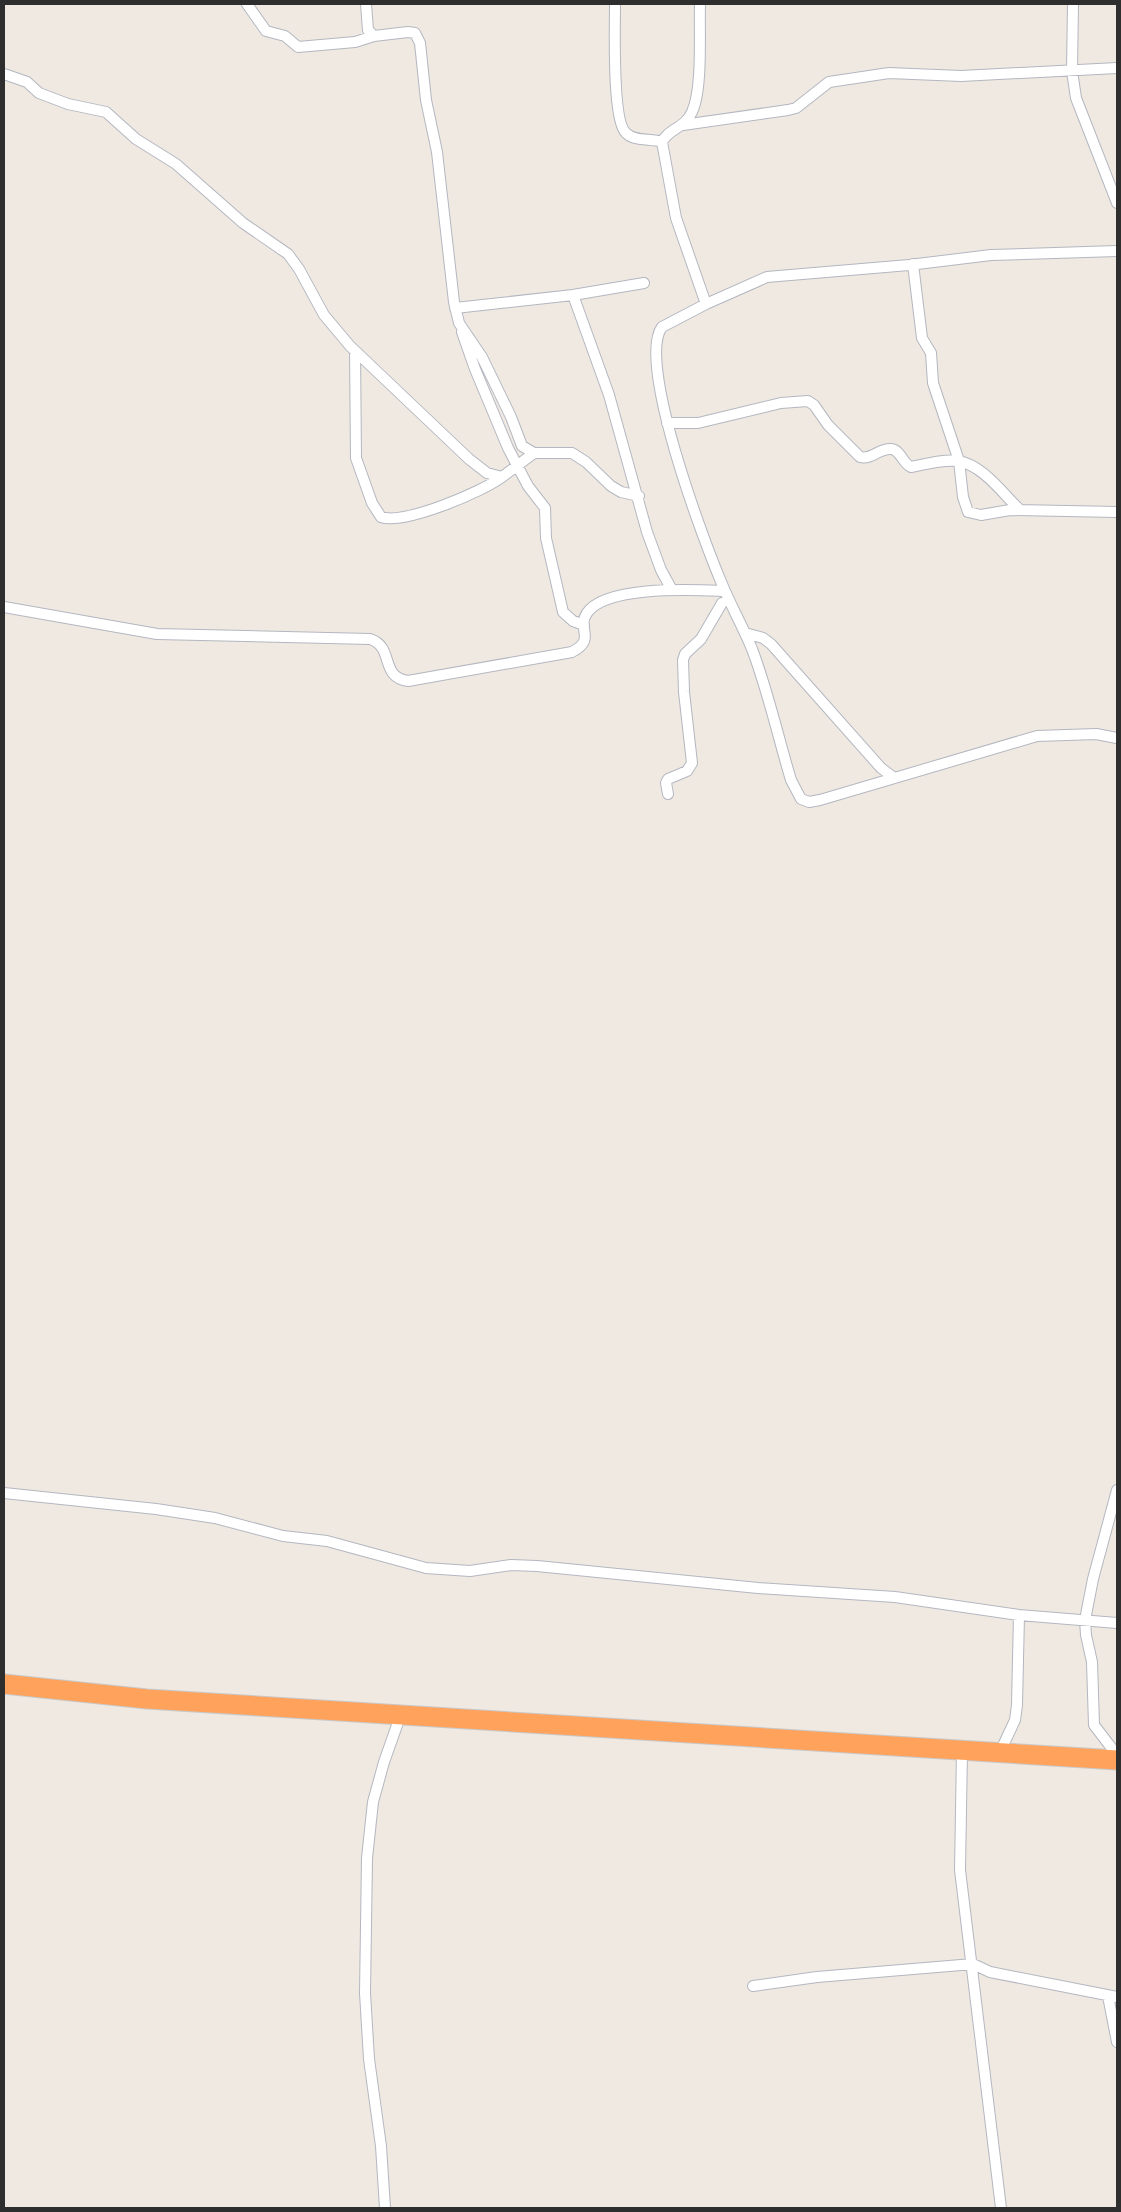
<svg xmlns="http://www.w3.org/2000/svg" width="1121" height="2212" font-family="'Public Sans',sans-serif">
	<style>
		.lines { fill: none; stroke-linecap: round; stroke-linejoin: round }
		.street-casing { stroke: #b4b7c1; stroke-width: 12 }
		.highway-casing { stroke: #c9c9c9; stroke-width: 21 }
		.street { stroke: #fff; stroke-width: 10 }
		.highway { stroke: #ffa35c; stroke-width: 19 }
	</style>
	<rect width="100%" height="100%" fill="#efe9e1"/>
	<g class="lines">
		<defs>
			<path id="street" d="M247,4l19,27 19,5 13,11 57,-5 19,-6
				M366,4l2,26 6,6 34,-4 7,1 5,10 6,57 11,52 17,150 5,21 23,34 29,60 11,29 12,7h38l14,9 25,24 10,6 18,4
				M615,4c0,22 -3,117 11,129 9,9 25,5 36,9
				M700,4c-1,28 3,84 -8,108 -7,16 -24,17 -30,30l14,76 30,86
				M1073,4l-1,67 4,27 41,105
				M4,74l23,8 12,11 29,11 38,8 30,27 40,25 67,59 45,31 11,15 25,46 26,31 119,113 18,14 15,4 32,-24
				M683,125l105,-15 8,-2 33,-26 60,-9 72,3 156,-8
				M1117,251l-126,4 -82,10 -142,12 -61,27 -44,23c-26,34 42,215 60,257 9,22 21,43 30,65 16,42 26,88 39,131l10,19 8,3 11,-2 217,-64 59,-2 21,4
				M913,264l9,74 9,15 2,30 26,78 4,36 5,15 13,3 29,-5 107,2
				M573,295l36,100 38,137 14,38 11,20
				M455,308l118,-13 71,-12
				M462,332l13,37 33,79 20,38 17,22 1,30 17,74 10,9 11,4
				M355,351l1,107 16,45 9,14c23,8 101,-25 121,-40
				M667,423h31l83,-20 27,-2 6,4 14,20 32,32c12,3 19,-9 31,-8 10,1 11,14 20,18 15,-3 32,-8 47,-6 25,4 45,33 62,49
				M4,607l153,27 213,5c25,8 9,38 38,42l164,-29c25,-13 4,-23 15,-39 19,-28 107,-23 138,-22
				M745,633l18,5 8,6 110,124 12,9
				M668,794l-2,-11 2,-4 19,-8 5,-8 -8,-71 -1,-32 2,-6 16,-15 21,-36
				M1117,1490l-24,89 -8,41 1,15 6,27 2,63 23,30
				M4,1493l152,16 59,9 68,18 44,5 99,27 44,3 41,-6 26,1 221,22 137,9 124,18 98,8
				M962,1750l-2,120 41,338
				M1000,1752l15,-32 2,-15 2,-90
				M753,1986l64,-9 156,-13 17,8 127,25
				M1108,1996l9,46
				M385,2208l-4,-62 -12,-87 -4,-66 2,-135 6,-56 11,-40 17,-48"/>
			<path id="highway" d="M4,1684l143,15 970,61"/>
		</defs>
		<!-- street casing -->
		<use href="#street" class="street-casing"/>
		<!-- highway casing -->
		<use href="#highway" class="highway-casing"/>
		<!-- street -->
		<use href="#street" class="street"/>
		<!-- highway -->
		<use href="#highway" class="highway"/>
	</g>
	<!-- border -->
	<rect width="1121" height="2212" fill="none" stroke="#2e2e2e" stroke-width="10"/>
</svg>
